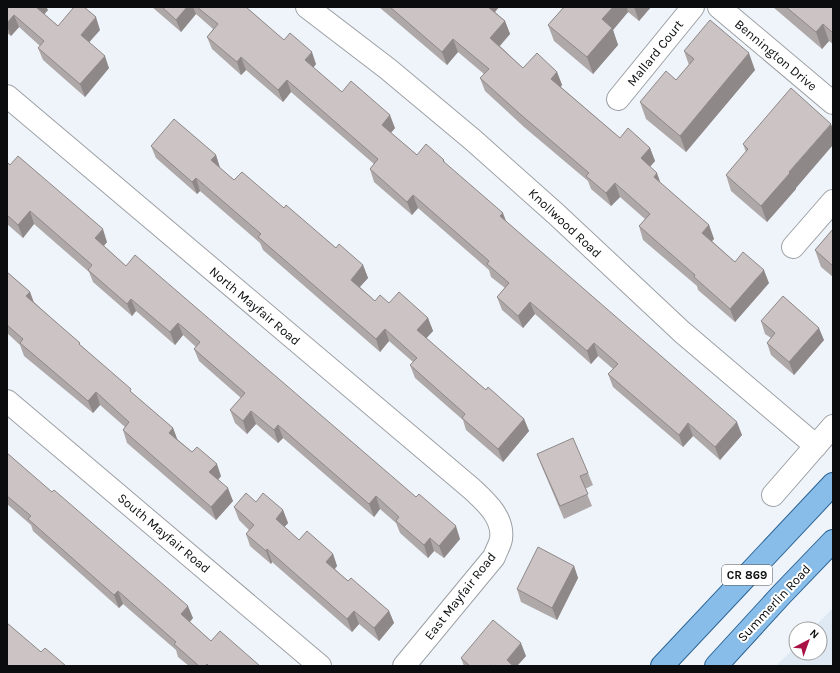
<svg xmlns="http://www.w3.org/2000/svg" width="840" height="673" font-family="Karla,sans-serif">
	<style>
		.built { fill: #dfe9f4 }
		.lines { fill: none; stroke-linecap: round; stroke-linejoin: round }
		.minor-casing { stroke: #9ca0a5; stroke-width: 24 }
		.major-casing { stroke: #296293; stroke-width: 24 }
		.minor { stroke: #fff; stroke-width: 22 }
		.major { stroke: #89bde9; stroke-width: 22 }
		.wall { fill: #afa8a9 }
		.shaded-wall { fill: #8e8889 }
		.building { fill: #cbc3c4; stroke: #8e8889 }
		.labels { text-anchor: middle; dominant-baseline: central; stroke-width: 4; stroke-linejoin: round; paint-order: stroke }
		.shield { fill: #fff; stroke: #545556; stroke-width: 1 }
		.shield-label { font-size: 12px; font-weight: bold; fill: #0a0c0e }
		.street-label { font-size: 13px; fill: #0a0c0e; stroke: #fff }
	</style>
	<rect width="100%" height="100%" fill="#eff4fa"/>
	<!-- built -->
	<path class="built" d="M833,608v58h-57l20,-20v7h24v-24h-8z"/>
	<g class="lines">
		<defs>
			<path id="minor" d="M307,7l81,62 85,71 83,74 126,118 134,114
				M719,7l114,96
				M7,96l465,393c14,13 32,29 29,50 -1,6 -5,12 -7,18l-90,109
				M618,99l75,-92
				M793,247l40,-46
				M7,401l313,265
				M773,495l60,-69"/>
			<path id="major" d="M662,666l171,-182
				M716,666l66,-72 51,-53"/>
		</defs>
		<!-- minor casing -->
		<use href="#minor" class="minor-casing"/>
		<!-- major casing -->
		<use href="#major" class="major-casing"/>
		<!-- minor -->
		<use href="#minor" class="minor"/>
		<!-- major -->
		<use href="#major" class="major"/>
	</g>
	<!-- wall -->
	<path class="wall" d="M7,7h39l2,3 -4,4 14,12 42,4 -11,12 20,26 -24,29 -42,-37 -5,-12 2,-2 -21,-19 -8,9 -4,-3z
		M152,7h94l38,33 32,24 -3,4 29,24 53,36 -4,5 26,22 27,5 1,3 61,58 236,214 -22,25 -27,-24 -10,11 -70,-60 -5,-13 5,-5 -15,-13 -7,8 -56,-50 -12,14 -21,-18 -5,-13 8,-9 -14,-11 -2,-7 -71,-62 -6,7 -38,-33 -4,-13 4,-5 -83,-72 -8,10 -37,-32 -5,5 -29,-26 -5,-12 6,-8 -17,-15 -15,18z
		M379,7h120l-4,5 10,9 5,13 -10,12 23,22 34,4 5,13 -1,2 59,51 30,10 5,13 -5,6 11,17 48,41 5,14 -2,2 23,21 34,21 -34,39 -37,-32 -1,-4 -54,-46 -4,-14 6,-7 -25,-22 -9,9 -20,-17 -3,-8 -64,-54 -39,-36 -5,-13 4,-4 -26,-22 -11,13z
		M564,7h87l-12,14 -11,-9 -15,18 5,15 -25,29 -39,-33 -6,-16z
		M773,7h60v37l-4,-3 -7,8z
		M684,51l71,19 -69,82 -40,-33 -6,-17 36,-22 13,-15z
		M743,144l53,44v1l-29,33 -36,-31 -5,-16 20,-23z
		M151,146l65,9 4,13 14,12 50,28 52,40 27,17 5,13 -8,9 15,14 14,2 39,15 5,13 -7,7 60,52 38,29 5,12 -26,31 -37,-32 -3,-10 -48,-42 -5,-13 3,-3 -24,-21 -9,11 -117,-102 -3,-7 -60,-52 -3,3 -41,-36z
		M7,162l100,80 -3,4 22,20 334,273 -16,19 -10,-7 -6,7 -28,-25 -4,-10 -16,-14 -6,8 -91,-79 -5,5 -22,-19 -9,10 -12,-11 -5,-13 11,-12 -42,-37 -5,-12 2,-2 -13,-12 -8,10 -39,-34 -4,5 -39,-34 -4,-10 -55,-48 -11,14 -16,-14z
		M833,229v48l-12,-10 -6,-17z
		M7,272l23,20 4,10 98,91 41,35 4,11 44,37 -3,4 15,21 -17,19 -89,-77 -4,-13 2,-3 -25,-22 -7,8 -69,-57 -4,-11 -13,-12z
		M761,321l63,19 -30,35 -23,-20 -4,-12 4,-5 -6,-4z
		M7,453l186,165 -3,4 21,19 49,25h-71l-11,-9 -2,-7 -53,-46 -4,4 -86,-77 -2,-6 -24,-21z
		M537,454l51,19 5,12 -8,4 7,17 -28,13 -22,-52z
		M256,502l27,8 5,13 -4,4 15,13 34,14 4,12 -2,3 13,12 41,30 5,12 -15,18 -20,-17 -7,8 -80,-70 -1,2 -21,-18 -4,-12 3,-4 -10,-10 -5,-13z
		M574,566l4,12 -21,42 -36,-18 -4,-13z
		M526,656l-9,10h-53l-3,-8z"/>
	<!-- shaded-wall -->
	<path class="shaded-wall" d="M36,7h10l2,3 -8,9z
		M187,7h6l3,7 -15,18 -5,-12z
		M486,7h13l-9,11z
		M613,7h14l1,5 -15,18 5,15 -25,29 -6,-17 15,-38z
		M634,7h17l-12,14z
		M14,15l5,12 -8,9 -4,-10v-3z
		M96,17l4,13 -15,17 -4,-12z
		M505,21l5,13 -15,17 -5,-13z
		M823,24l6,17 -7,8 -6,-17z
		M453,39l5,13 -11,13 -5,-13z
		M312,52l4,12 -7,9 -4,-13z
		M749,53l6,17 -69,82 -6,-16z
		M105,56l4,12 -24,29 -5,-13z
		M241,57l5,13 -5,5 -4,-13z
		M557,72l5,13 -6,7 -5,-13z
		M287,80l4,12 -8,10 -5,-12z
		M390,115l5,13 -8,9 -5,-12z
		M831,124l2,5v16l-37,43v1l-29,33 -6,-16 28,-34z
		M650,148l5,13 -10,11 -4,-14z
		M216,155l4,13 -4,5 -5,-13z
		M657,173l5,14 -8,-10z
		M196,178l4,13 -3,3 -5,-12z
		M615,183l5,14 -9,9 -5,-13z
		M413,195l5,13 -6,7 -5,-13z
		M30,211l4,13 -11,14 -5,-13z
		M503,213l5,13 -8,-10z
		M709,225l5,14 -7,7 -5,-13z
		M103,229l4,13 -8,9 -4,-13z
		M363,265l5,13 -13,14 -4,-12z
		M764,270l5,13 -34,39 -5,-13z
		M30,292l4,12 -8,-8z
		M131,299l5,12 -4,5 -5,-12z
		M530,302l5,12 -12,14 -5,-12z
		M428,318l5,13 -11,12 -5,-13z
		M178,323l5,12 -8,10 -5,-13z
		M819,328l5,12 -30,35 -5,-13z
		M385,329l4,12 -9,11 -4,-13z
		M594,343l4,13 -7,8 -4,-13z
		M96,392l4,13 -7,8 -5,-12z
		M251,411l5,13 -9,10 -4,-13z
		M524,419l5,12 -26,31 -5,-13z
		M737,422l5,13 -22,25 -5,-13z
		M688,423l5,13 -10,11 -4,-12z
		M278,425l5,13 -5,5 -4,-13z
		M173,428l5,13 -9,-8z
		M217,464l4,12 -7,9 -5,-13z
		M228,488l5,13 -17,19 -5,-13z
		M376,496l4,13 -6,8 -5,-13z
		M283,510l5,13 -8,9 -4,-13z
		M456,526l4,13 -16,19 -5,-12z
		M430,538l4,13 -6,7 -4,-13z
		M267,549l5,13 -1,2 -5,-13z
		M333,554l4,12 -7,8 -4,-12z
		M574,566l4,12 -21,42 -5,-12z
		M118,591l5,13 -4,4 -5,-13z
		M188,606l5,12 -8,9 -4,-13z
		M354,611l5,13 -7,8 -5,-13z
		M389,611l5,12 -15,18 -5,-13z
		M521,643l5,13 -9,10h-8l-2,-6z"/>
	<!-- building -->
	<path class="building" d="M7,7h29l22,19 16,-19h10l12,10 -15,18 24,21 -25,28 -42,-36 6,-7 -30,-26 -7,8z
		M162,7h25l-11,13z
		M197,7h49l38,33 6,-7 22,19 -7,8 37,32 9,-11 39,34 -8,10 35,30 9,-11 18,16 -1,1 60,52 -3,3 237,206 -22,25 -27,-24 -9,12 -71,-61 10,-10 -24,-21 -7,8 -57,-49 -12,14 -21,-19 12,-14 -22,-19 2,-3 -76,-66 -6,7 -37,-33 8,-10 -91,-79 -9,10 -37,-33 -4,5 -30,-25 11,-13z
		M390,7h98l17,14 -15,17 33,30 14,-15 20,19 -6,7 69,59 8,-10 22,20 -9,10 16,15 -3,4 55,48 -7,8 33,29 8,-10 21,18 -34,39 -36,-32 1,-2 -56,-49 11,-12 -35,-31 -9,10 -20,-17 3,-3 -69,-59 -40,-36 9,-9 -36,-30 -11,13z
		M564,7h49l-11,12 10,9 -25,29 -39,-32z
		M786,7h47v26l-10,-9 -7,8z
		M710,20l39,33 -69,83 -40,-34 26,-31 10,9 18,-21 -10,-8z
		M791,88l40,36 -42,48 1,1 -29,33 -35,-31 22,-26 -5,-5z
		M174,119l42,36 -5,5 23,20 8,-8 42,36 2,-3 50,43 3,-4 24,21 -12,15 24,21 5,-6 9,8 10,-11 29,26 -11,12 69,60 2,-3 36,32 -26,30 -36,-31 3,-4 -55,-49 7,-7 -32,-29 -9,10 -118,-102 3,-3 -65,-56 -4,4 -41,-36z
		M18,156l85,73 -8,9 31,28 9,-11 281,242 3,-3 37,32 -17,20 -9,-8 -6,7 -28,-24 3,-4 -23,-21 -7,8 -91,-79 -4,5 -23,-19 -8,10 -13,-11 15,-17 -51,-44 6,-7 -22,-19 -8,9 -39,-33 -4,5 -39,-34 4,-5 -62,-54 -12,14 -11,-10v-53l3,3z
		M833,229v37l-18,-16z
		M7,272l23,20 -4,4 54,47 -1,1 52,45 -1,2 43,37 -4,5 23,19 5,-5 20,17 -8,8 19,16 -17,19 -88,-77 6,-8 -33,-30 -8,9 -68,-58 3,-4 -16,-14z
		M783,296l36,32 -30,34 -22,-19 8,-10 -14,-12z
		M573,438l15,35 -8,3 8,18 -28,12 -23,-52z
		M7,453l45,39 2,-2 134,116 -7,8 30,27 9,-10 40,35h-51l-2,-2 -2,2h-6l-25,-22 2,-2 -58,-51 -4,4 -86,-76 3,-3 -24,-20z
		M246,493l10,9 7,-9 20,17 -7,9 23,21 8,-9 26,23 -7,8 22,19 3,-3 38,33 -15,17 -20,-17 -7,8 -80,-70 -1,2 -20,-17 8,-9 -20,-18z
		M538,547l36,19 -22,42 -35,-19z
		M493,620l28,23 -14,17 6,6h-21l-2,-1 -1,1h-19l-9,-8z
		M7,623l34,29 4,-4 21,18h-59z"/>
	<g class="labels">
		<!-- shield labels -->
		<rect class="shield" x="722" y="565" width="50" height="20" rx="3"/>
		<g class="shield-label">
			<text x="747" y="575">CR 869</text>
		</g>
		<!-- street labels -->
		<g class="street-label">
			<text transform="translate(655 53) rotate(-51)">Mallard Court</text>
			<text transform="translate(776 55) rotate(40)">Bennington Drive</text>
			<text transform="translate(565 223) rotate(43)">Knollwood Road</text>
			<text transform="translate(255 306) rotate(40)">North Mayfair Road</text>
			<text transform="translate(164 533) rotate(40)">South Mayfair Road</text>
			<text transform="translate(460 596) rotate(-52)">East Mayfair Road</text>
			<text transform="translate(774 603) rotate(-47)">Summerlin Road</text>
		</g>
	</g>
	<!-- border -->
	<rect width="840" height="673" fill="none" stroke="#0a0c0e" stroke-width="16"/>
	<!-- north arrow -->
	<g transform="translate(808 641) rotate(41)"><circle r="19" fill="#ffffff" stroke="#9d9e9f"/>
	<path d="M0-3L7 15L0 10L-7 15Z" fill="#a81245"/>
	<text y="-6" font-size="11" font-weight="bold" text-anchor="middle" fill="#0a0c0e">N</text>
	</g>
</svg>
